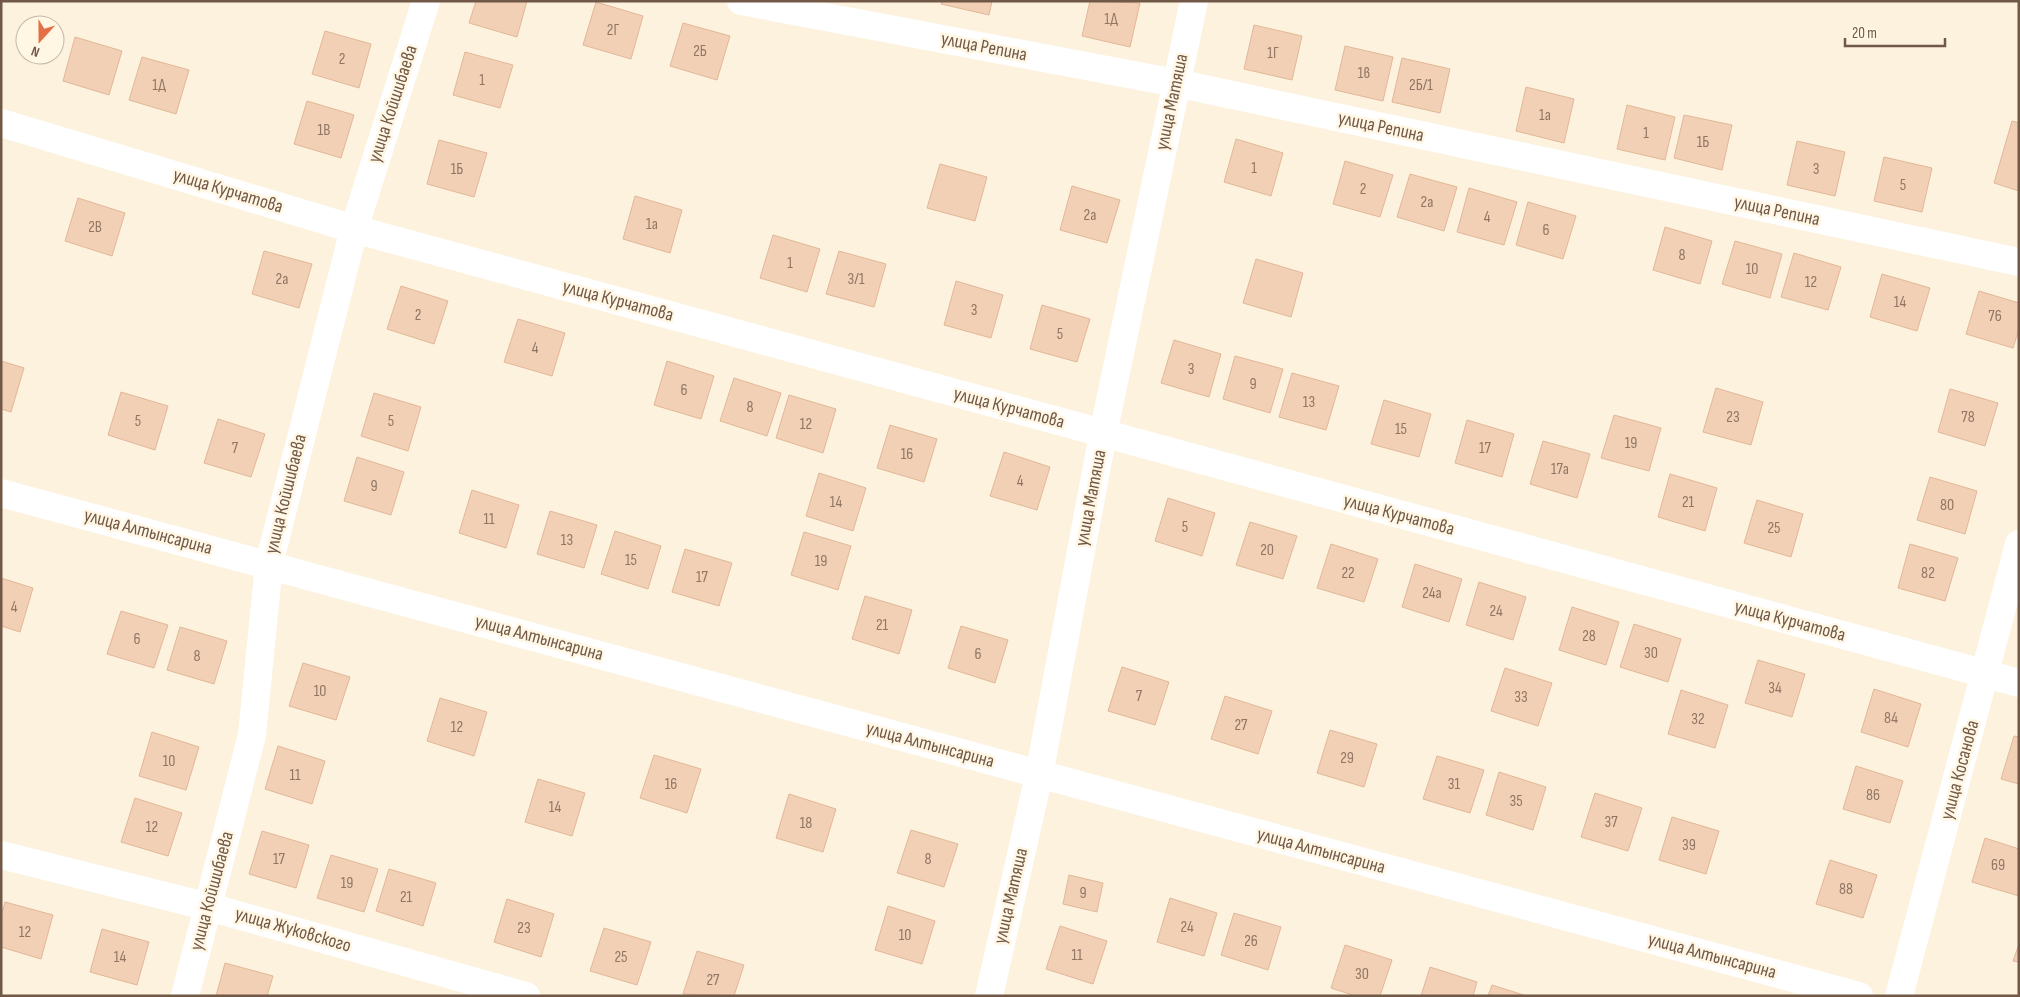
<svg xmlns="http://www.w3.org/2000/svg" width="2020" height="997" font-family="'Sofia Sans Condensed',sans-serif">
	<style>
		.building { fill: #f1d0b6; stroke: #e3b797 }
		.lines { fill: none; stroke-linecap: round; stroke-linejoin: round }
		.minor { stroke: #fff; stroke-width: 28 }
		.labels { text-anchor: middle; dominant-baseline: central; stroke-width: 5; stroke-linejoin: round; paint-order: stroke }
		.number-label { font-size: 16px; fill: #917663 }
		.street-label { font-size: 19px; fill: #715847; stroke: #fff6e4 }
	</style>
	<rect width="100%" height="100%" fill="#fcf2de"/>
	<!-- building -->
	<path class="building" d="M476,1h51l-10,36 -48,-14z
		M942,1h50l-3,14 -48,-11z
		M1090,1l50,2 -10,44 -48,-11z
		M596,2l47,14 -12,43 -48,-14z
		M683,23l47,13 -13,44 -47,-14z
		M1254,25l48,11 -10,44 -48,-11z
		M325,31l46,13 -12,44 -47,-14z
		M75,37l47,14 -13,44 -46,-14z
		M1345,46l48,11 -10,44 -48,-11z
		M465,52l48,13 -13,43 -47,-13z
		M142,57l47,13 -13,44 -47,-14z
		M1402,58l48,11 -10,44 -48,-11z
		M1526,87l48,12 -10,44 -48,-12z
		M307,101l47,14 -13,43 -47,-14z
		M1627,105l48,12 -10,43 -48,-11z
		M1684,115l48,10 -10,45 -48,-12z
		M2012,121l7,2v68l-25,-8z
		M1236,139l47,14 -12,43 -47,-14z
		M439,140l48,13 -13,44 -47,-13z
		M1797,141l48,11 -10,44 -48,-11z
		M1884,157l48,11 -10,44 -48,-11z
		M1345,161l48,14 -13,42 -47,-13z
		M940,164l47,13 -12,44 -48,-13z
		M1410,174l47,13 -13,44 -47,-14z
		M1072,186l48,14 -13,43 -47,-13z
		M1469,188l48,14 -13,43 -47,-13z
		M635,196l47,14 -12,43 -47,-14z
		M78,198l47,15 -13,43 -47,-15z
		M1528,202l48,14 -13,43 -47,-14z
		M1665,227l47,14 -12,43 -47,-14z
		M773,235l47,14 -13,43 -47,-14z
		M1735,241l47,13 -12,44 -48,-14z
		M264,251l48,13 -13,44 -47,-14z
		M839,251l47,13 -12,43 -48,-13z
		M1794,253l47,14 -13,43 -47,-13z
		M1256,259l47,14 -12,44 -48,-14z
		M1882,274l48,14 -13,43 -47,-14z
		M956,281l47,14 -12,43 -47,-13z
		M401,286l47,15 -14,43 -47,-15z
		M1979,291l40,12v26l-6,19 -47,-14z
		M1042,305l48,14 -13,43 -47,-13z
		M518,319l47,14 -13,43 -48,-14z
		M1174,340l47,14 -12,43 -48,-14z
		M1235,356l48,13 -13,44 -47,-14z
		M1,361l23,7 -13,44 -10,-3z
		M667,361l47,15 -13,43 -47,-14z
		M1292,373l47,13 -13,44 -47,-13z
		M734,378l47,15 -14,43 -47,-15z
		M1716,388l47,14 -12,43 -48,-13z
		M1950,389l48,14 -13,43 -47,-14z
		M121,392l47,14 -13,44 -47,-15z
		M374,393l47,14 -13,44 -47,-15z
		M789,395l47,14 -13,44 -47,-15z
		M1384,400l47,14 -12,43 -48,-13z
		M1614,415l47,13 -12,43 -48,-13z
		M218,419l47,15 -14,43 -47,-14z
		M1467,420l47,14 -12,43 -47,-14z
		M890,425l47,14 -13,43 -47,-14z
		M1543,441l47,13 -13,44 -47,-14z
		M1004,452l46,15 -13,43 -47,-14z
		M357,457l47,15 -13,43 -47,-14z
		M819,473l47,15 -13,43 -47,-15z
		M1670,474l47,14 -12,43 -47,-14z
		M1930,477l47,14 -12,43 -48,-14z
		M472,490l47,15 -13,43 -47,-15z
		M1168,498l47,15 -13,43 -47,-15z
		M1757,500l46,14 -12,43 -47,-14z
		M550,511l47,14 -13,43 -47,-14z
		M1250,522l47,14 -14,43 -47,-14z
		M615,531l46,15 -13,43 -47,-15z
		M804,532l47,14 -13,44 -47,-15z
		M1331,544l47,15 -14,43 -47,-14z
		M1910,544l48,14 -13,43 -47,-13z
		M685,549l47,14 -13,43 -47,-14z
		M1415,564l47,15 -13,43 -47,-15z
		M1,578l32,10 -13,44 -19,-6z
		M1479,582l47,15 -13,43 -47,-15z
		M865,596l47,14 -13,44 -47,-15z
		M1572,607l47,15 -13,43 -47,-15z
		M121,611l47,14 -14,43 -47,-14z
		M1634,624l47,15 -13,43 -48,-15z
		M961,626l47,14 -13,43 -47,-15z
		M180,627l47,14 -13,43 -47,-14z
		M1758,660l47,14 -13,43 -47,-14z
		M303,663l47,14 -14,43 -47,-14z
		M1122,667l47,15 -14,43 -47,-14z
		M1505,668l47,15 -14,43 -47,-15z
		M1874,689l47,15 -13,43 -47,-15z
		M1681,690l47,15 -13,43 -47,-14z
		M1225,696l47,15 -14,43 -47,-15z
		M440,698l47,14 -13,44 -47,-15z
		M1330,730l47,14 -13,43 -47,-14z
		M152,732l47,15 -13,43 -47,-14z
		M2014,736l5,1v47l-18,-5z
		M278,746l47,15 -13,43 -47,-15z
		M654,755l47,14 -14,44 -47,-15z
		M1437,756l47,14 -14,43 -47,-14z
		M1856,766l47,15 -13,42 -47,-14z
		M1499,772l47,15 -13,43 -47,-15z
		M538,779l47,14 -13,43 -47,-14z
		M1595,793l47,15 -14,43 -47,-14z
		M789,794l47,15 -13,43 -47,-14z
		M135,798l47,15 -14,43 -47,-14z
		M1672,817l47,14 -13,43 -47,-14z
		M911,830l47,14 -14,43 -47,-14z
		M262,831l47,14 -13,43 -47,-14z
		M1985,838l34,11v47l-47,-14z
		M331,855l47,14 -14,43 -47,-14z
		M1830,860l47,15 -14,43 -47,-14z
		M389,869l47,14 -13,43 -47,-15z
		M1069,875l34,8 -6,29 -34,-8z
		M1170,898l47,15 -13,43 -47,-14z
		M507,899l47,15 -13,43 -47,-15z
		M5,902l48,13 -12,44 -40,-12v-30z
		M888,906l47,15 -13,43 -47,-14z
		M1234,913l47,14 -13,43 -47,-15z
		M1060,926l47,15 -14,43 -47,-15z
		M604,928l47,14 -14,43 -47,-14z
		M102,929l47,13 -12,43 -47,-13z
		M2019,944v18l-6,-1z
		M1345,945l47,15 -12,36h-24l-25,-8z
		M697,951l47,14 -10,31 -51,-2z
		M225,963l48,13 -6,20h-51z
		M1430,967l47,15 -4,14h-52z
		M1492,985l35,11h-39z"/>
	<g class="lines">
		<!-- minor -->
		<path class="minor" d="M741,1l435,82 843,179
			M1,123l353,106 1665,454
			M1,493l1858,503
			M1,855l208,52 317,89
			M185,996l67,-261 17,-171 85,-335 72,-228
			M989,996l50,-221 64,-341 91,-433
			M1899,996l120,-452"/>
	</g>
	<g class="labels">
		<!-- number labels -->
		<g class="number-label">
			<text x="1111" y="19">1Д</text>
			<text x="613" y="30">2Г</text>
			<text x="700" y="51">2Б</text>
			<text x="1273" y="53">1Г</text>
			<text x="342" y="59">2</text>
			<text x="1364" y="73">1в</text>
			<text x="482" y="80">1</text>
			<text x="159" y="85">1Д</text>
			<text x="1421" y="85">2Б/1</text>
			<text x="1545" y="115">1а</text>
			<text x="324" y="130">1В</text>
			<text x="1646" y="133">1</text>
			<text x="1703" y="142">1Б</text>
			<text x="1254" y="168">1</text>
			<text x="457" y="169">1Б</text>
			<text x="1816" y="169">3</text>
			<text x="1903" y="185">5</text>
			<text x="1363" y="189">2</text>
			<text x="1427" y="202">2а</text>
			<text x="1090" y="215">2а</text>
			<text x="1487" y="217">4</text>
			<text x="652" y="224">1а</text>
			<text x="95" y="227">2В</text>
			<text x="1546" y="230">6</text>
			<text x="1682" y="255">8</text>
			<text x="790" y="263">1</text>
			<text x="1752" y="269">10</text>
			<text x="282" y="279">2а</text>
			<text x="856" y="279">3/1</text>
			<text x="1811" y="282">12</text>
			<text x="1900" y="302">14</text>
			<text x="974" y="310">3</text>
			<text x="418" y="315">2</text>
			<text x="1995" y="316">76</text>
			<text x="1060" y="334">5</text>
			<text x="535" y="348">4</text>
			<text x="1191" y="369">3</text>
			<text x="1253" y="384">9</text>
			<text x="684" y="390">6</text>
			<text x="1309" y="402">13</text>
			<text x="750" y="407">8</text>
			<text x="1733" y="417">23</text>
			<text x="1968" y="417">78</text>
			<text x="138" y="421">5</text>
			<text x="391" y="421">5</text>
			<text x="806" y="424">12</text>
			<text x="1401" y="429">15</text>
			<text x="1631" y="443">19</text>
			<text x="235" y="448">7</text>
			<text x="1485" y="448">17</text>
			<text x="907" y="454">16</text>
			<text x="1560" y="469">17а</text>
			<text x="1020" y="481">4</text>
			<text x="374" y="486">9</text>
			<text x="836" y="502">14</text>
			<text x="1688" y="502">21</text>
			<text x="1947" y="505">80</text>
			<text x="489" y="519">11</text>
			<text x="1185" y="527">5</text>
			<text x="1774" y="528">25</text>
			<text x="567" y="540">13</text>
			<text x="1267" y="550">20</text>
			<text x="631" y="560">15</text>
			<text x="821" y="561">19</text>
			<text x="1348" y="573">22</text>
			<text x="1928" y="573">82</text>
			<text x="702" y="577">17</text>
			<text x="1432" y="593">24а</text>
			<text x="14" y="607">4</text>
			<text x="1496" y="611">24</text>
			<text x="882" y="625">21</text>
			<text x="1589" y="636">28</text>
			<text x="137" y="639">6</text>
			<text x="1651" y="653">30</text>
			<text x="978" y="654">6</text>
			<text x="197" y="656">8</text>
			<text x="1775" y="688">34</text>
			<text x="320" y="691">10</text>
			<text x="1139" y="696">7</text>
			<text x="1521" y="697">33</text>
			<text x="1891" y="718">84</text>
			<text x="1698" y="719">32</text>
			<text x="1241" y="725">27</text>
			<text x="457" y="727">12</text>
			<text x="1347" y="758">29</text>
			<text x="169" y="761">10</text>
			<text x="295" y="775">11</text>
			<text x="671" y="784">16</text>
			<text x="1454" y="784">31</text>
			<text x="1873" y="795">86</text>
			<text x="1516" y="801">35</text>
			<text x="555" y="807">14</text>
			<text x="1611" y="822">37</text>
			<text x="806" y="823">18</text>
			<text x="152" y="827">12</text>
			<text x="1689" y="845">39</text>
			<text x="279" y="859">17</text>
			<text x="928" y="859">8</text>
			<text x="1998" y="865">69</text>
			<text x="347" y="883">19</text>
			<text x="1846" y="889">88</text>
			<text x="1083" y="893">9</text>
			<text x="406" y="897">21</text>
			<text x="1187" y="927">24</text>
			<text x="524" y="928">23</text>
			<text x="25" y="932">12</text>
			<text x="905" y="935">10</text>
			<text x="1251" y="941">26</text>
			<text x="1077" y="955">11</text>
			<text x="120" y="957">14</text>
			<text x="621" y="957">25</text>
			<text x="1362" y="974">30</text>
			<text x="713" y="980">27</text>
		</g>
		<!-- street labels -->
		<g class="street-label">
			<text transform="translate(984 47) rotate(11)">улица Репина</text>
			<text transform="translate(1172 102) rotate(-78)">улица Матяша</text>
			<text transform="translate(393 104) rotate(-72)">улица Койшибаева</text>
			<text transform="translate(1381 127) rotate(12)">улица Репина</text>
			<text transform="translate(228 191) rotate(17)">улица Курчатова</text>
			<text transform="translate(1777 211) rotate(12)">улица Репина</text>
			<text transform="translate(618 301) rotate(15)">улица Курчатова</text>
			<text transform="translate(1009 408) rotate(15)">улица Курчатова</text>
			<text transform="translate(286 494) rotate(-76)">улица Койшибаева</text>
			<text transform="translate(1091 498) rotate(-79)">улица Матяша</text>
			<text transform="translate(1399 515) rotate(15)">улица Курчатова</text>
			<text transform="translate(148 532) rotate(15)">улица Алтынсарина</text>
			<text transform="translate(1790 621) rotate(15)">улица Курчатова</text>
			<text transform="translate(539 638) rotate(15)">улица Алтынсарина</text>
			<text transform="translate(930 745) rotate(15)">улица Алтынсарина</text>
			<text transform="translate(1960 770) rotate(-75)">улица Косанова</text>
			<text transform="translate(1321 851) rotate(15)">улица Алтынсарина</text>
			<text transform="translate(212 891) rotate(-75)">улица Койшибаева</text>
			<text transform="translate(1011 896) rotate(-77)">улица Матяша</text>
			<text transform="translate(293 930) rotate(16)">улица Жуковского</text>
			<text transform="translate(1712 956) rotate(15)">улица Алтынсарина</text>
		</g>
	</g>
	<!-- border -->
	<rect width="2020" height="997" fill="none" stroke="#715847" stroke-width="5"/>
	<!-- north arrow -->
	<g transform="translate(40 40) rotate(201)"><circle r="24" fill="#fff6e4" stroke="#c6b7a5"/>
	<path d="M0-4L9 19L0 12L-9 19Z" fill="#e56f44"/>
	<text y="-8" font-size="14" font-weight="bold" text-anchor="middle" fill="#715847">N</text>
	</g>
	<!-- scale -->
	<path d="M1845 38v8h100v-8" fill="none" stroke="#715847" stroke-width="2.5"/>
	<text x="1852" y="38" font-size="15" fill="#715847" stroke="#fff6e4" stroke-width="4" paint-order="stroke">20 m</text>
</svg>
